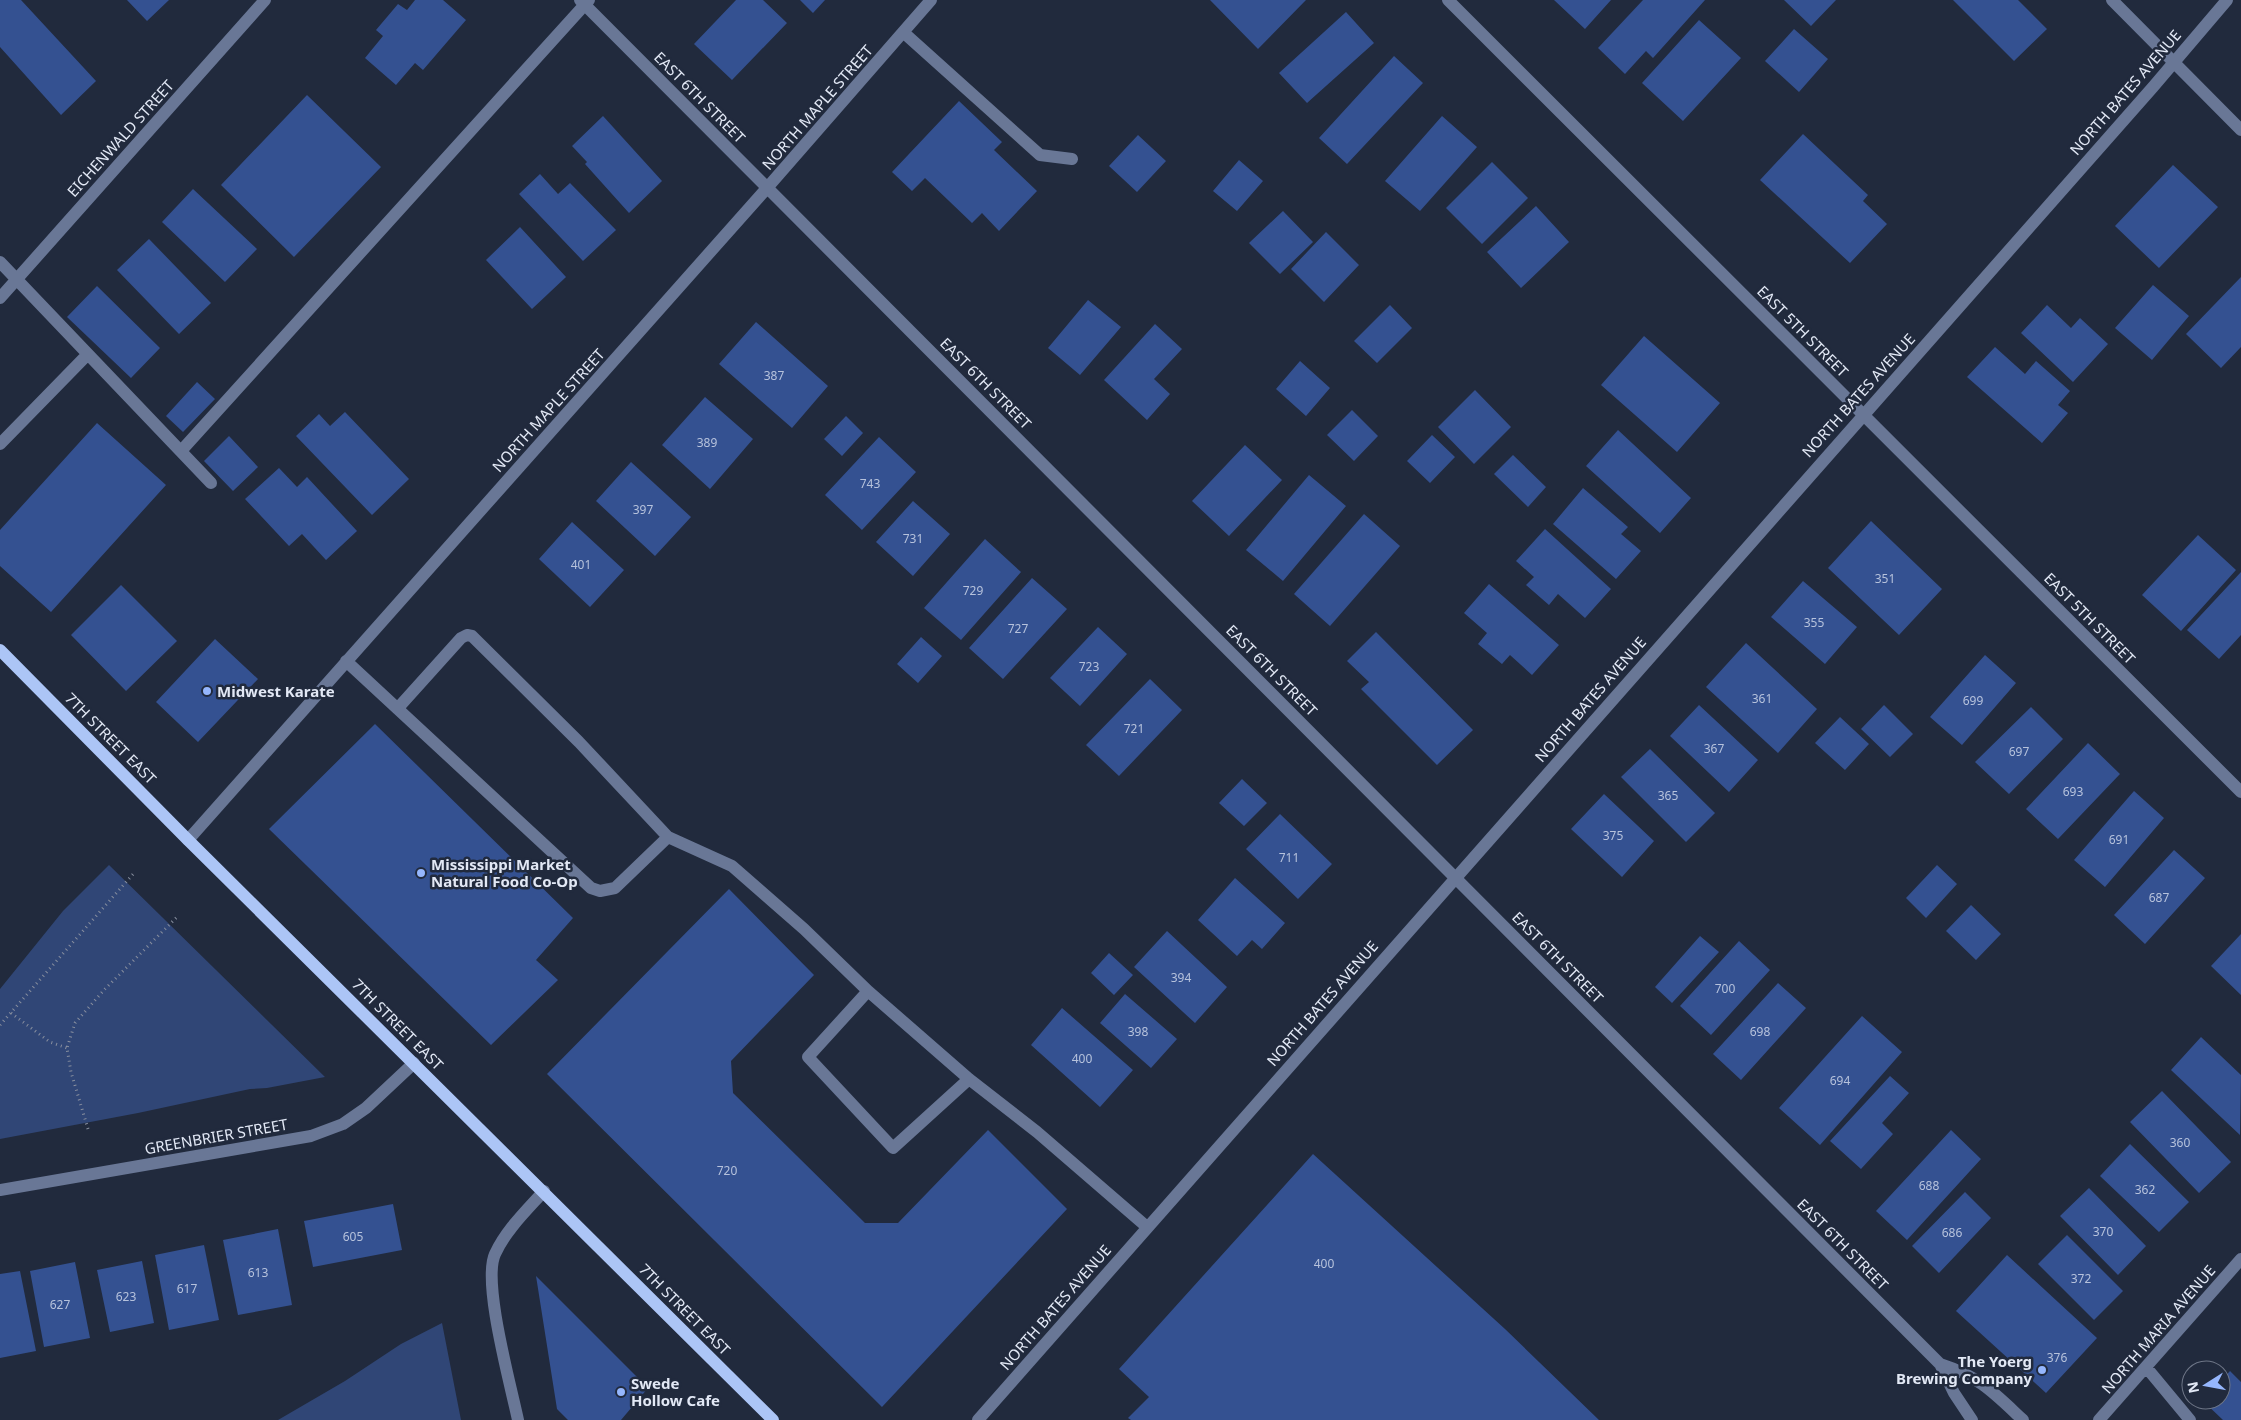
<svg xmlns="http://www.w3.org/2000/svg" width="2241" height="1420" font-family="'Noto Sans',sans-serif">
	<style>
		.green { fill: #304676 }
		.building { fill: #345191 }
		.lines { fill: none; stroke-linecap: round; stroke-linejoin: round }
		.path { stroke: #888f9f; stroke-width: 3; stroke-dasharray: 1 4; stroke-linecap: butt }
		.minor { stroke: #697796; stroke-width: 12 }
		.major { stroke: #acc5f6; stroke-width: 12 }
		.poi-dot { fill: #95b6fd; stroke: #212a3d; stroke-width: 2 }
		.labels { text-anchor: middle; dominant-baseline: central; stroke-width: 5; stroke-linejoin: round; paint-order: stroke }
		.number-label { font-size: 12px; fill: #b6c2dc }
		.street-label { font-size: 15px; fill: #e2e8f5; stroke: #212a3d }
		.poi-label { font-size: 15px; font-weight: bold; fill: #e2e8f5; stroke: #212a3d; text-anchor: start }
	</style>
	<rect width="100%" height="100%" fill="#212a3d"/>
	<!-- green -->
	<path class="green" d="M109,865l216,212 -58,11 -17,1 -112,24 -138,26v-150l63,-78z
		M442,1323l19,97h-183l67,-39 56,-37z"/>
	<!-- building -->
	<path class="building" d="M0,0h21l75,81 -35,34 -61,-68z
		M127,0h42l-22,21z
		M415,0h28l23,20 -43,50 -8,-7 -19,22 -31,-27 18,-22 -7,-6 22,-26 9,6z
		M736,0h27l24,23 -55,57 -38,-36z
		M800,0h25l-12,13z
		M1210,0h96l-48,49z
		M1554,0h57l-26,29z
		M1643,0h62l-52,58 -7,-7 -21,23 -27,-26z
		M1784,0h52l-25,26z
		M1953,0h65l29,29 -33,32z
		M1346,12l28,31 -67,60 -28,-30z
		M1699,20l42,38 -58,63 -41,-38z
		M1794,29l34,30 -29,33 -34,-31z
		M1394,56l29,27 -76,81 -28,-26z
		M307,95l74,72 -87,90 -73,-72z
		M959,101l43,41 -8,8 43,41 -38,40 -17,-18 -10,10 -47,-45 -13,13 -20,-19z
		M603,116l59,65 -33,32 -44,-49 2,-2 -15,-16z
		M1442,116l35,31 -57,64 -35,-30z
		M1803,134l65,61 -5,6 24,23 -37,39 -90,-83z
		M1138,135l28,26 -29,31 -28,-26z
		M1239,160l24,21 -26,30 -24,-20z
		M1492,162l36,36 -46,46 -36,-36z
		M2173,165l45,42 -59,61 -44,-42z
		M540,174l18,20 12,-11 46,47 -33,31 -64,-67z
		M193,189l64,60 -32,33 -63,-60z
		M1536,206l33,36 -48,46 -34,-36z
		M1283,211l30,31 -33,32 -31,-31z
		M520,227l46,50 -34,32 -46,-49z
		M1326,232l33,33 -35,37 -33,-33z
		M149,239l62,64 -32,31 -62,-64z
		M2241,277v70l-20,21 -35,-34z
		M2153,285l36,31 -37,44 -37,-32z
		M97,286l63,62 -29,30 -64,-61z
		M1088,300l33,27 -41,48 -32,-27z
		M1390,305l22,23 -35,35 -23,-22z
		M2047,305l24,23 9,-10 28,26 -35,38 -52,-49z
		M756,322l72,64 -36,42 -73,-64z
		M1155,324l27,25 -28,30 16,15 -23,26 -43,-40z
		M1644,336l76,67 -43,49 -76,-67z
		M1995,347l30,27 11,-13 34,30 -12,14 10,8 -26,30 -75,-66z
		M1300,361l30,27 -24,28 -30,-27z
		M197,382l18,17 -32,33 -17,-16z
		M1475,390l36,37 -37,37 -36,-37z
		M705,397l48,42 -43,50 -48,-44z
		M1352,410l26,26 -24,25 -27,-26z
		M345,412l64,67 -37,36 -76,-79 23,-22 11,12z
		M846,416l17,17 -21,23 -18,-17z
		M97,423l69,62 -115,127 -51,-46v-36z
		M1618,430l73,68 -31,35 -74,-67z
		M1432,435l23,22 -25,26 -23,-22z
		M229,436l29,31 -25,24 -29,-30z
		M879,437l37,35 -54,58 -37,-35z
		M1245,445l37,35 -53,56 -37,-35z
		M1513,455l33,32 -18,20 -34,-33z
		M631,462l60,55 -36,39 -59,-55z
		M279,468l18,19 10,-10 50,54 -31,29 -24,-26 -13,12 -44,-47z
		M1309,475l37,31 -63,75 -37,-31z
		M1583,488l45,39 -7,7 20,17 -25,28 -63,-55z
		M913,501l37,33 -37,42 -37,-34z
		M1364,514l36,32 -70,80 -36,-32z
		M1871,521l71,68 -43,46 -71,-67z
		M572,522l52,48 -34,37 -51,-48z
		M1545,529l66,60 -26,29 -27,-24 -9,11 -23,-20 8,-8 -18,-16z
		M2198,535l38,35 -55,61 -39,-36z
		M985,539l36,33 -60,68 -37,-32z
		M2241,572v63l-22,24 -32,-29z
		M1032,578l35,31 -64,70 -34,-31z
		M1803,581l54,46 -32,37 -54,-47z
		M1489,584l70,61 -27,30 -22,-20 -8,9 -24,-20 9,-11 -23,-20z
		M121,585l56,56 -51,50 -55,-56z
		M1098,627l29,27 -47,52 -30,-28z
		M1376,632l97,98 -36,35 -76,-76 8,-7 -22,-21z
		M921,637l21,19 -24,27 -21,-19z
		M215,639l43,40 -60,63 -42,-40z
		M1746,643l71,66 -39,44 -72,-66z
		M1985,655l31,28 -54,62 -32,-28z
		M1150,679l32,31 -63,66 -33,-31z
		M1699,705l59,55 -29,32 -59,-56z
		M1884,705l29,29 -23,23 -29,-28z
		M2031,707l32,32 -54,55 -34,-32z
		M1840,717l29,27 -24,26 -30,-27z
		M375,724l198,194 -37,42 22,20 -67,65 -222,-216z
		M2088,743l32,31 -62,65 -32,-30z
		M1650,749l65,64 -29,29 -65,-65z
		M1242,779l25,24 -23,23 -25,-23z
		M2134,791l30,27 -59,69 -31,-27z
		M1604,794l50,47 -32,36 -51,-48z
		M1280,814l52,50 -34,35 -52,-50z
		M2174,850l31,28 -60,66 -31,-29z
		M1937,865l20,19 -31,34 -20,-20z
		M1235,878l50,45 -23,26 -10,-9 -15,16 -39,-36z
		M729,889l85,86 -83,86 2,32 132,130h33l90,-93 79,79 -185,198 -335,-333z
		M1971,905l30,29 -25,26 -30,-29z
		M1167,931l60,56 -32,36 -61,-56z
		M2241,934v61l-30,-29z
		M1700,936l19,16 -47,51 -17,-16z
		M1739,941l31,29 -59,65 -31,-29z
		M1109,953l24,22 -19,20 -23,-22z
		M1778,983l28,25 -65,72 -28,-26z
		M1125,994l52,45 -26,29 -51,-45z
		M1062,1008l71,62 -33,37 -69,-62z
		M1862,1016l40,36 -82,93 -41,-37z
		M2201,1037l40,38 -1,60 -69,-65z
		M1890,1076l19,17 -27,30 11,11 -32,35 -31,-28z
		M2162,1091l69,71 -32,31 -69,-71z
		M1951,1130l30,29 -74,81 -31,-29z
		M2130,1144l59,58 -30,30 -59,-56z
		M1313,1154l192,175 94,91h-468l-3,-2 21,-21 -30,-28z
		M2089,1188l57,58 -28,29 -58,-59z
		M1965,1192l26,26 -52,55 -27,-27z
		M393,1204l9,46 -89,17 -9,-46z
		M278,1229l14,76 -54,10 -15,-75z
		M2067,1235l56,56 -29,29 -56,-56z
		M204,1245l15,75 -50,10 -14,-75z
		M2007,1255l90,83 -51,55 -90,-82z
		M142,1261l12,62 -44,9 -13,-62z
		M75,1262l15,76 -46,9 -14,-76z
		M20,1271l16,80 -36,7v-84z
		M536,1276l112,112 -27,32h-53l-11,-11z
		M2230,1371l11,11v38h-18l-21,-20h19v-19z"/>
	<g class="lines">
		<!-- path -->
		<path class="path" d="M11,1013l39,29 17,6
			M0,1025l134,-152
			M88,1129l-17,-57 -4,-24 8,-25 30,-34 73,-73"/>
		<!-- minor -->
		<path class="minor" d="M580,0l1360,1364 14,29 18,27
			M1448,0l793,792
			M2112,0l129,130
			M903,32l137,123 32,4
			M0,262l211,221
			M0,298l265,-298
			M0,444l88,-90
			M181,451l408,-451
			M346,661l245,227 9,3 15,-3 53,-51 -89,-95 -107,-106 -5,-1 -6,3 -63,70
			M668,837l64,29 72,63 64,62 101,88 68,53 110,95
			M188,840l579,-652 164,-188
			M868,991l-60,66 85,91 76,-69
			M0,1190l311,-54 32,-12 23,-16 48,-45
			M1940,1364c40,13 53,28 83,56
			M2146,1367l44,53
			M518,1420c-7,-34 -36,-138 -23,-166 11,-24 31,-43 49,-63
			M978,1420l1175,-1333 74,-87
			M2099,1420l142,-161"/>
		<!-- major -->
		<path class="major" d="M0,650l188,190 585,580"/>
	</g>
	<!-- markers -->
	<g class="poi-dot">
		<circle cx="207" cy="691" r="5"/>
		<circle cx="421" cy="873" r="5"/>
		<circle cx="2042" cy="1370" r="5"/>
		<circle cx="621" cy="1392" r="5"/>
	</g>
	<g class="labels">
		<!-- number labels -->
		<g class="number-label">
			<text x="774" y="375">387</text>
			<text x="707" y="442">389</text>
			<text x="870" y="483">743</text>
			<text x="643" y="509">397</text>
			<text x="913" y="538">731</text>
			<text x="581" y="564">401</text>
			<text x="1885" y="578">351</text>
			<text x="973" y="590">729</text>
			<text x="1814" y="622">355</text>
			<text x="1018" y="628">727</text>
			<text x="1089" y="666">723</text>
			<text x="1762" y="698">361</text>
			<text x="1973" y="700">699</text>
			<text x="1134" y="728">721</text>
			<text x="1714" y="748">367</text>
			<text x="2019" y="751">697</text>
			<text x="2073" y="791">693</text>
			<text x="1668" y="795">365</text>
			<text x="1613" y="835">375</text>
			<text x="2119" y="839">691</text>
			<text x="1289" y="857">711</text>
			<text x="2159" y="897">687</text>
			<text x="1181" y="977">394</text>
			<text x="1725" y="988">700</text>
			<text x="1138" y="1031">398</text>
			<text x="1760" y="1031">698</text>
			<text x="1082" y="1058">400</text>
			<text x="1840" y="1080">694</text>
			<text x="2180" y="1142">360</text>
			<text x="727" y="1170">720</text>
			<text x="1929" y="1185">688</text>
			<text x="2145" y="1189">362</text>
			<text x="2103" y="1231">370</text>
			<text x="1952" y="1232">686</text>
			<text x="353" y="1236">605</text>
			<text x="1324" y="1263">400</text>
			<text x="258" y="1272">613</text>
			<text x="2081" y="1278">372</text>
			<text x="187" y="1288">617</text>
			<text x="126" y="1296">623</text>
			<text x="60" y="1304">627</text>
			<text x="2057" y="1357">376</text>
		</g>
		<!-- street labels -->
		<g class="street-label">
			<text transform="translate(2125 92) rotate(-49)">NORTH BATES AVENUE</text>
			<text transform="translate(700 97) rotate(45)">EAST 6TH STREET</text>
			<text transform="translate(817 107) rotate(-49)">NORTH MAPLE STREET</text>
			<text transform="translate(120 138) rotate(-48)">EICHENWALD STREET</text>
			<text transform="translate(1803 331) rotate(45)">EAST 5TH STREET</text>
			<text transform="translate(986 383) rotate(45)">EAST 6TH STREET</text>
			<text transform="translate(1858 395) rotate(-48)">NORTH BATES AVENUE</text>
			<text transform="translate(548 410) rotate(-48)">NORTH MAPLE STREET</text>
			<text transform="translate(2090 618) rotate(45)">EAST 5TH STREET</text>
			<text transform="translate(1272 670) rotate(45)">EAST 6TH STREET</text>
			<text transform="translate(1590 699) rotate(-49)">NORTH BATES AVENUE</text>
			<text transform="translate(111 738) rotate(45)">7TH STREET EAST</text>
			<text transform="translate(1558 957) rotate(45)">EAST 6TH STREET</text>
			<text transform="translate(1322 1003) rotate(-49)">NORTH BATES AVENUE</text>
			<text transform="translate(398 1024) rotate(45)">7TH STREET EAST</text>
			<text transform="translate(216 1136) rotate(-10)">GREENBRIER STREET</text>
			<text transform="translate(1843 1244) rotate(45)">EAST 6TH STREET</text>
			<text transform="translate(1055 1307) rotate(-49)">NORTH BATES AVENUE</text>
			<text transform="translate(685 1309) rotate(45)">7TH STREET EAST</text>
			<text transform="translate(2158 1329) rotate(-49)">NORTH MARIA AVENUE</text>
		</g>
		<!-- poi labels -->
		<g class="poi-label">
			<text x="217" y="691">Midwest Karate</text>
			<text x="431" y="864">Mississippi Market<tspan x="431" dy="17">Natural Food Co-Op</tspan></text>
			<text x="2032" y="1361" text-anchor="end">The Yoerg<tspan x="2032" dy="17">Brewing Company</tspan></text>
			<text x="631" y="1383">Swede<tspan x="631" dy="17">Hollow Cafe</tspan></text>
		</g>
	</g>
	<!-- north arrow -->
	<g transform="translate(2206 1385) rotate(259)"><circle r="24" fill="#212a3d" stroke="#6e7687"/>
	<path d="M0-4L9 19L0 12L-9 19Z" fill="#95b6fd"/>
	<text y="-8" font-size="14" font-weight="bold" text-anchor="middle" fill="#e2e8f5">N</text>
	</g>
</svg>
